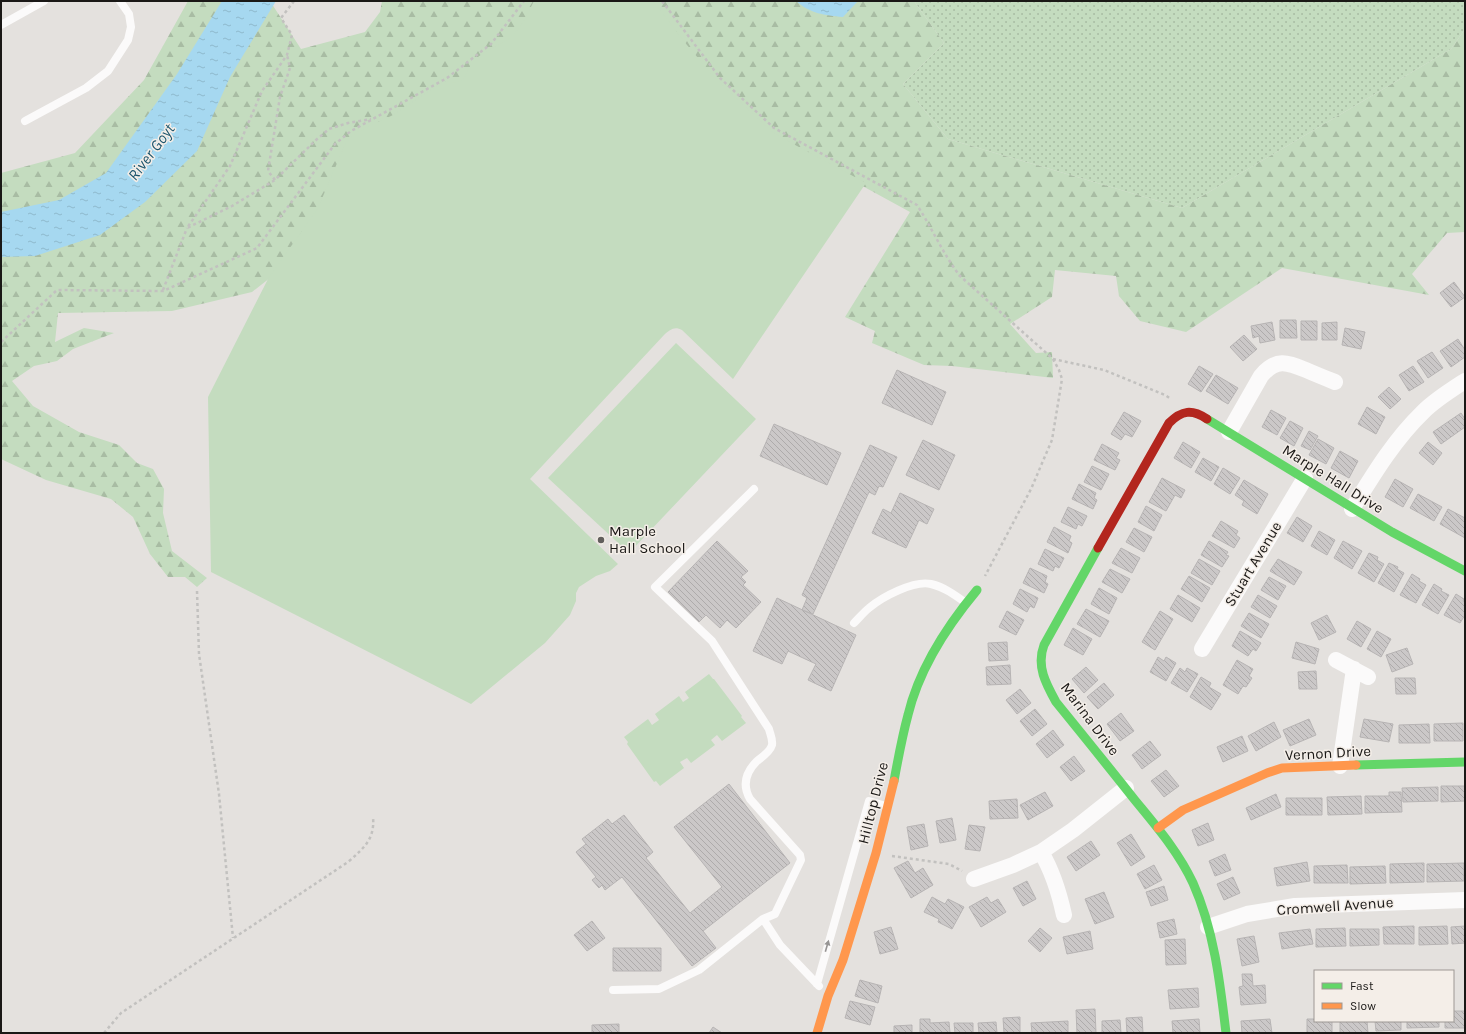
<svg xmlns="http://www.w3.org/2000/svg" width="1466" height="1034" font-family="Karla,sans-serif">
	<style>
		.grass { fill: url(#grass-dots) }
		.forest { fill: url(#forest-firs) }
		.green { fill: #c4dcbf }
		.water { fill: url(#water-ripples) }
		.building { fill: url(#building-back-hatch); stroke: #b7b4b4 }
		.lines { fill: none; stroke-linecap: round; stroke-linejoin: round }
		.path { stroke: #c2c1bf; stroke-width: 2.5; stroke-dasharray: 3 3; stroke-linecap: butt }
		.lane { stroke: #fbfafa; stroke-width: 8 }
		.street { stroke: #fbfafa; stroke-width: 16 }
		.fast { stroke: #63d668; stroke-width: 9 }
		.slow { stroke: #ff974d; stroke-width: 9 }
		.jam { stroke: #b3261e; stroke-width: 9 }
		.oneway { fill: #969493 }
		.poi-dot { fill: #615e5c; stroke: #f4eee8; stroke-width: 1.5 }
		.labels { text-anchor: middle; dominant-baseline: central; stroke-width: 3; stroke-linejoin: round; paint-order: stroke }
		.street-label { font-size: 15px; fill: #1a1816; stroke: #f4eee8 }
		.poi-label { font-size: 15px; fill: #1a1816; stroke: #f4eee8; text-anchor: start }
		.water-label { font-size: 16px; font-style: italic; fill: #1c556d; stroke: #f4eee8 }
	</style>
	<defs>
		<pattern id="grass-dots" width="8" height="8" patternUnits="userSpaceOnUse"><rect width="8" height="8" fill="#c4dcbf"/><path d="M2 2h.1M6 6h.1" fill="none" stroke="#a8bca3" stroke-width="1.8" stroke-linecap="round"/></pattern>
		<pattern id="forest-firs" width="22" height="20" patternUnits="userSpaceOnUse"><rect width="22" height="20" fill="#c4dcbf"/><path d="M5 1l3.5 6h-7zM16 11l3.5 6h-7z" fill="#a8bca3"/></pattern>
		<pattern id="water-ripples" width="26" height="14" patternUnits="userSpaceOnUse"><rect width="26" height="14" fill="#a6d8f0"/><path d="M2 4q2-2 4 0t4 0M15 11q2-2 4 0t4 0" fill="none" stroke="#8eb9cd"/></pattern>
		<pattern id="building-back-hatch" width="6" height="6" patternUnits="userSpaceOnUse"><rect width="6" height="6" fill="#cbc8c8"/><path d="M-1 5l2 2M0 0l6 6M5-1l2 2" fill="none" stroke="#aeabab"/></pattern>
	</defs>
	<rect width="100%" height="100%" fill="#e4e1de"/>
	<!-- grass -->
	<path class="grass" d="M914,1h551v28l-14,20 -269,159 -234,-69 -45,-55 41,-41z"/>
	<!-- forest -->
	<path class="forest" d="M188,1h82l31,48 64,-17 15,-20 2,-11h158l-29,40 -208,211 -51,40 -80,19 -114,2 -3,29 29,-14 30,5 -41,16 -16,12 -23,5 -22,15 21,25 46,26 40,13 18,18 16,6 11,20 -1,24 9,38 35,27 -10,9 -12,-10h-17l-18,-23 -17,-37 -22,-18 -65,-19 -45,-21v-286l74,-20 69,-73z
		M651,1h263l30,42 -41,41 45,55 234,69 269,-159 14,-20v203l-18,1 -35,41 17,21 -147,-27 -96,64 -46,-11 -21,-25 -3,-20 -61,-6 -3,27 -42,27 26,29 16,-1 1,26 -101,-12 -28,-1 -52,-22 3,-12 -30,-14 65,-105 -139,-76 -57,-56z"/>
	<!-- green -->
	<path class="green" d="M534,1h119l34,44 28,33 56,53 13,8 82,44 -133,196 -51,-49c-8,-4 -12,0 -18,5l-134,144 88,85 -8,7 -14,5 -17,11 -3,6v8l-6,14 -25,28 -74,61 -260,-132 -3,-175 60,-118 50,-71 28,-66 11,-10 36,-17 51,-34c26,6 19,-10 31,-21 9,-10 26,-14 36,-23 11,-10 17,-24 23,-36z
		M676,343l80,76 -127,134 -81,-75z
		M709,674l4,5h1l28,37 -1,1 5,6 -24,18 -5,-6 -6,5 4,5 -24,18 -4,-5 -7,4 4,6 -24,18 -4,-5 -2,1 -27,-38 1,-2 -4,-5 24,-18 4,6 7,-5 -4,-6 24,-18 4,6 6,-4 -4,-6z"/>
	<!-- water -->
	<path class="water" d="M222,1h54l-46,76 -33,74 -52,51 -45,33 -65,21 -34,1v-45l58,-12 47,-27 71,-99z
		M796,1h62l-15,16c-19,-2 -32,-3 -47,-16z"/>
	<!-- building -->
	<path class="building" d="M1454,282l11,15 -14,10 -11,-14z
		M1280,320h16l1,18h-17z
		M1301,321h16v19h-16z
		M1272,322l3,18 -15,3 -1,-7 -6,2 -2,-12z
		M1337,322v18h-15v-17z
		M1345,328l20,4 -4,17 -19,-4z
		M1244,335l13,14 -14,12 -13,-14z
		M1458,339l7,11v7l-14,10 -11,-16z
		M1432,352l11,16 -15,10 -11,-17z
		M1199,366l14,8 -12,18 -13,-8z
		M1413,366l11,16 -15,9 -10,-16z
		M897,370l49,22 -14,33 -50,-22z
		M1216,375l22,13 -10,16 -22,-13z
		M1389,387l12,12 -11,10 -12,-12z
		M1367,407l18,10 -9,17 -18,-10z
		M1271,410l15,8 -9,17 -15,-8z
		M1124,412l17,9 -9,16 -7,-3 -4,6 -10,-6z
		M1461,413l4,6v8l-24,17 -8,-12z
		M1290,421l13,7 -9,18 -14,-8z
		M774,424l67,29 -14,32 -67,-29z
		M1309,431l9,5 -8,14 -9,-4z
		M1318,439l16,9 -8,16 -17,-9z
		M923,440l32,15 -16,35 -33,-15z
		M1183,442l17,10 -9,16 -17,-10z
		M1428,442l14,11 -9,12 -14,-12z
		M1102,444l17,9 -3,5 4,2 -5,10 -21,-10z
		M870,445l27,12 -14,30 -4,-1 -4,9 -6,-3 -56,122 -11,-4 5,-12 -5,-3z
		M1340,451l18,10 -9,17 -18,-10z
		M1203,458l16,9 -8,14 -16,-9z
		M1092,466l17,8 -8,16 -17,-8z
		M1223,468l17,10 -10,16 -16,-10z
		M1162,478l23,12 -4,8 -6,-3 -9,16 -17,-9z
		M1395,479l18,10 -10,18 -18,-10z
		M1244,480l24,14 -11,20 -15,-9 2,-4 -9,-6z
		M1079,484l17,9 -2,5 3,2 -4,9 -21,-10z
		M900,493l34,16 -7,15 -8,-4 -13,28 -34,-15 11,-24 8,4z
		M1418,494l24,13 -8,14 -24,-13z
		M1146,506l16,9 -8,16 -16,-9z
		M1068,507l19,9 -5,10 -4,-2 -2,5 -15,-7z
		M1448,509l17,9v20l-25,-14z
		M1297,517l15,9 -9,16 -16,-9z
		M1221,521l17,10 -2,4 4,3 -6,10 -22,-12z
		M1054,527l17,9 -2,5 3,2 -4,10 -21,-11z
		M1134,528l18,9 -8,15 -18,-10z
		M1319,531l16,9 -8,15 -16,-9z
		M717,541l31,30 -7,6 5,5 -3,3 18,17 -25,26 -9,-8 -7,8 -14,-13 -7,7 -31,-30z
		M1209,541l19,11 -2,3 3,1 -7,11 -21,-12z
		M1343,541l19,10 -10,18 -18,-11z
		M1121,548l19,10 -8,15 -20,-10z
		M1045,549l19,9 -5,10 -4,-2 -2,5 -15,-7z
		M1369,553l9,4 -1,3 7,4 -10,18 -16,-9z
		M1199,559l21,12 -8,14 -21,-12z
		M1278,559l24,13 -8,13 -24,-14z
		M1389,563l9,4 -1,2 7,4 -10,19 -16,-9z
		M1030,568l17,8 -2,6 3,2 -4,9 -21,-10z
		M1110,569l20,10 -8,14 -20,-11z
		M1412,574l8,5 -1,2 7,4 -10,18 -16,-8z
		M1189,576l21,12 -8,14 -21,-13z
		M1269,577l17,9 -8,14 -17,-10z
		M1434,584l8,5 -1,2 8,4 -11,19 -16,-9z
		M1099,588l18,10 -8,16 -18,-10z
		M1020,589l18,9 -4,10 -4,-2 -3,6 -14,-8z
		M1456,594l8,5 -1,2 2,1v13l-5,8 -16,-8z
		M1178,595l22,13 -8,14 -22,-13z
		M1258,595l19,11 -7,12 -19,-11z
		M777,598l79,37 -25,56 -23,-11 8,-16 -28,-13 -6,13 -29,-13z
		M1086,609l23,12 -9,16 -23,-13z
		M1007,611l17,9 -8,15 -17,-8z
		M1160,611l13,8 -18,31 -13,-8z
		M1249,613l20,11 -8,14 -20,-12z
		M1327,615l9,17 -17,8 -8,-17z
		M1357,621l14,8 -10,18 -14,-8z
		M1073,628l19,11 -9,16 -19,-10z
		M1240,631l21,12 -5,8 -3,-2 -5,7 -16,-10z
		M1377,631l14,8 -10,18 -14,-8z
		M1007,642l1,18 -19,1 -1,-18z
		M1296,642l23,7 -4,15 -23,-6z
		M1407,648l6,16 -21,8 -6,-17z
		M1158,657l6,4 2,-4 10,6 -10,18 -16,-9z
		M1237,660l16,9 -4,7 3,2 -6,9 -3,-1 -5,8 -15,-9z
		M1010,665l1,19 -24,1 -1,-18z
		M1086,667l12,13 -14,13 -12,-14z
		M1180,668l5,4 2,-4 11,6 -11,18 -16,-9z
		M1316,671l1,18h-18l-1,-17z
		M1201,677l10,6 -2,4 12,7 -10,16 -21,-13z
		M1395,678h20l1,16h-20z
		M1104,683l10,12 -16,14 -11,-12z
		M1020,689l11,14 -14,11 -11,-14z
		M1035,709l12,15 -15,12 -12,-15z
		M1121,713l13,18 -14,10 -13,-17z
		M1309,719l7,16 -26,11 -7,-16z
		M1364,719l29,5 -4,18 -29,-5z
		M1274,722l7,15 -25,14 -8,-15z
		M1463,723v18h-29v-17z
		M1429,724l1,19h-31v-18z
		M1053,730l11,15 -17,13 -11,-14z
		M1242,736l6,15 -25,11 -6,-15z
		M1150,741l11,14 -19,14 -10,-14z
		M1074,756l11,15 -14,10 -11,-14z
		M1166,770l13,16 -15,11 -13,-16z
		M729,784l61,79 -87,68 13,17 -24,18 -70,-89 -17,13 -3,-5 -3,3 -7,-8 4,-3 -20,-25 10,-8 -4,-5 26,-20 4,5 12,-9 29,37 -7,6 44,55 32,-26 -48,-60z
		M1441,786h24v15l-24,1z
		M1438,787v14l-35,1 -1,-14z
		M1045,792l8,14 -25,14 -8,-15z
		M1389,792h12l1,20 -37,1v-17h24z
		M1276,794l5,13 -30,13 -5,-12z
		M1361,796l1,18 -34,1 -1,-18z
		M1286,798h36v17h-36z
		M1017,799l1,19 -28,1 -1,-18z
		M952,818l4,22 -16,3 -4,-22z
		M1208,823l6,17 -16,6 -6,-16z
		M924,824l4,22 -17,4 -4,-23z
		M969,825l16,2 -5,24 -15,-2z
		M1131,834l14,23 -14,9 -14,-23z
		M1091,841l9,14 -24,16 -9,-14z
		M1225,854l6,16 -16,6 -6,-15z
		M908,861l7,12 8,-5 10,17 -22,13 -17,-30z
		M1307,862l3,19 -33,5 -3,-18z
		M1424,863v19l-34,1v-19z
		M1464,863v18l-37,1v-18z
		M1154,865l8,15 -17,9 -8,-15z
		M1347,865l1,18h-34v-17z
		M1385,866l1,17 -36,1v-17z
		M1233,877l7,16 -16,7 -7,-16z
		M1027,881l9,18 -13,7 -10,-18z
		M1164,886l4,14 -17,6 -5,-14z
		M1104,892l10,25 -19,7 -10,-25z
		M932,897l13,7 3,-5 16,8 -12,22 -14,-7 1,-3 -15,-7z
		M987,897l4,6 7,-4 8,13 -25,15 -12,-20z
		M1174,919l3,15 -17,4 -3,-15z
		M592,921l13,17 -18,13 -13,-16z
		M1414,926v18h-30l-1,-17z
		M1447,926l1,18 -29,1v-18z
		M1465,926v17l-13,1 -1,-17z
		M891,927l7,22 -18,5 -6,-22z
		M1040,928l12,10 -12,14 -12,-11z
		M1345,928l1,18 -30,1v-18z
		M1310,929l3,15 -31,5 -3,-16z
		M1350,929h29v16l-29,1z
		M1090,931l3,18 -26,5 -4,-17z
		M1254,936l5,26 -17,4 -5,-27z
		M1185,939l1,25 -20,1 -1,-25z
		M613,948h48v23h-48z
		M1242,974h10l1,12 12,-1 1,18 -25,2 -2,-18 4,-1z
		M860,980l22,6 -4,17 -23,-7z
		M1198,988l1,19 -29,2 -2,-19z
		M850,1001l25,6 -5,18 -25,-7z
		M1095,1009l1,24h-19l-1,-23z
		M1453,1011h12v17h-20v-7h8z
		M1020,1017v16h-16l-1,-15z
		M1142,1017l1,16h-16l-1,-15z
		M920,1019h10v4l19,-1 1,11h-30z
		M1199,1019l1,14h-27l-1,-12z
		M1270,1019l2,14h-30l-1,-12z
		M1307,1019h8v2h17v12h-25z
		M1120,1020l1,13h-19v-12z
		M1068,1021v12h-36l-1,-10z
		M1340,1021h27l1,12h-28z
		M1375,1021h26v9l-25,1z
		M1407,1021h32v6l-32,1z
		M996,1022l1,11h-18l-1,-10z
		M954,1023h19v10h-18z
		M619,1024v9h-27v-8z
		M912,1025v8h-18v-7z
		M713,1027l9,6h-13z"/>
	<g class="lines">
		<!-- path -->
		<path class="path" d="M294,1l-13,17 11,17 -5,20 -25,36 -32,75 -43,62 45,-22 43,-26 41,-40 13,-11 19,-6 23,-4
			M662,1l58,77 54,50 143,77c15,23 26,49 43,71l93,83 6,11 3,9 -10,61 -21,49 -46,87
			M275,180l-7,-9 12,-74 10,-29 -3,-13
			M163,290l24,-62
			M1,342l56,-52 106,1 94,-43 78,-104 16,-13 96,-53 44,-34 33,-43
			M1053,359l51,11 61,25 6,4
			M197,591l2,63 20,140 14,144
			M892,856l57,8 13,7
			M104,1033l17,-20 227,-151c16,-14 27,-23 25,-45"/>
		<!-- lane -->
		<path class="lane" d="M1,25l43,-24
			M25,121l61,-33 22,-17 20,-31 3,-13 -2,-13 -9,-13
			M854,623c5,-5 10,-11 15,-15 13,-11 45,-28 62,-24 13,3 24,11 35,19
			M763,919l17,26 39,41
			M817,984l52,-183 17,5
			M613,990l46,-1 40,-19 64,-51 12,-5 26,-54 -1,-5 -50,-56c-8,-14 -4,-27 7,-38 5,-4 13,-9 15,-16 1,-6 -2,-11 -3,-16l-57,-88 -57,-54 99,-98"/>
		<!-- street -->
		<path class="street" d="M1229,432l32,-56c15,-18 26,-14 45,-6 9,4 19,8 29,12
			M1352,509c21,-34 42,-69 71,-97 12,-12 28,-22 42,-31
			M1202,649l103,-171
			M1336,660l32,17
			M1340,766l14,-97
			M1041,852c12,20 18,40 23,63
			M974,879l39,-14 28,-13 32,-22 53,-42
			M1208,927l39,-13 48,-8 170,-6"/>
		<!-- fast -->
		<path class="fast" d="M1207,419l185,113 73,39
			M1098,548l-54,97c-8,21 2,39 12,57 26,32 52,64 78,97 22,27 44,52 59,84 21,47 27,99 33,150
			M1356,765l109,-3
			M894,781c4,-22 8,-44 14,-66 11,-46 39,-89 69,-125"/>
		<!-- slow -->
		<path class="slow" d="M1158,828l25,-18 84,-37 15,-5 74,-3
			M817,1033l11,-37 15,-36 33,-107 18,-72"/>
		<!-- jam -->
		<path class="jam" d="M1098,548l71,-125c13,-13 23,-14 38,-4"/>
	</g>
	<!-- one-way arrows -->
	<defs><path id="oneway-solid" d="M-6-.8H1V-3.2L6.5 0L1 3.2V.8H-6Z"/></defs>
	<use class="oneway" href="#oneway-solid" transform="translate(827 946) rotate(-74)"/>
	<!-- markers -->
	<circle class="poi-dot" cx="601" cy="540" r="4"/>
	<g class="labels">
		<!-- street labels -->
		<g class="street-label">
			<text transform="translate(1333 479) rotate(32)">Marple Hall Drive</text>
			<text transform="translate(1253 564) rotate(-59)">Stuart Avenue</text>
			<text transform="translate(1090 719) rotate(53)">Marina Drive</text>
			<text transform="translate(1328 753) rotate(-3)">Vernon Drive</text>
			<text transform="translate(873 803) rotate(-76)">Hilltop Drive</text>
			<text transform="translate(1335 906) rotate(-4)">Cromwell Avenue</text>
		</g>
		<!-- poi labels -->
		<g class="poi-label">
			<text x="609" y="531">Marple<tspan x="609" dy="17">Hall School</tspan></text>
		</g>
		<!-- water labels -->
		<g class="water-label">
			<text transform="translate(151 152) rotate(-53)">River Goyt</text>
		</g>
	</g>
	<!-- border -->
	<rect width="1466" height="1034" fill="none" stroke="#1a1816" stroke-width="4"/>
	<!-- legend -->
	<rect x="1314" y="970" width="140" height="52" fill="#f4eee8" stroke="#9d9894"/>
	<rect x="1322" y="983" width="20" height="6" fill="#63d668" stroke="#9d9894"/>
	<text x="1350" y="990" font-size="12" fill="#1a1816">Fast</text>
	<rect x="1322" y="1003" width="20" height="6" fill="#ff974d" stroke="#9d9894"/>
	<text x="1350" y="1010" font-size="12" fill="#1a1816">Slow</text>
</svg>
